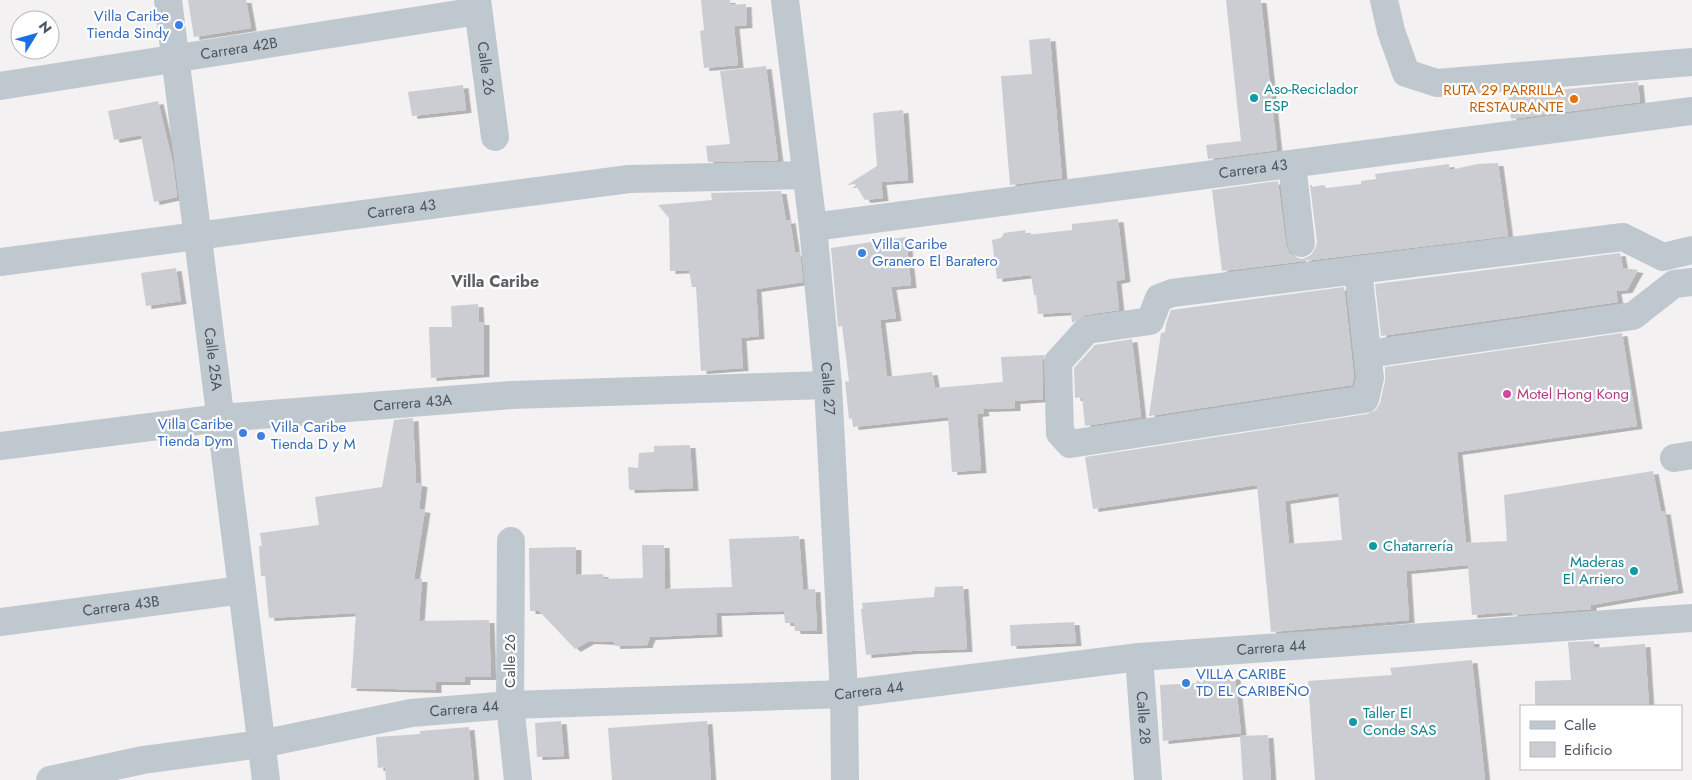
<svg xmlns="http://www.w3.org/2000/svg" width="1692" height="780" font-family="Jost,sans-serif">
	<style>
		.building { fill: #cbcdd3; fill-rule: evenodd; filter: url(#shadow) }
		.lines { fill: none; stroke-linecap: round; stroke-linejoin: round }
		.minor { stroke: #bfc8cf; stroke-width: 28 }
		.shop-dot { fill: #3f7fe0; stroke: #fff; stroke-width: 2 }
		.culture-dot { fill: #0f9aa8; stroke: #fff; stroke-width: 2 }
		.food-dot { fill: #e8710a; stroke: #fff; stroke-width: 2 }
		.hotel-dot { fill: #d1479c; stroke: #fff; stroke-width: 2 }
		.labels { text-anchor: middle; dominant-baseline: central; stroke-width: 4.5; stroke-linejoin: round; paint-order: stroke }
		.shop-label { font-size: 15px; fill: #366cbe; stroke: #fff; text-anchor: start }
		.street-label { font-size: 15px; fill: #49545e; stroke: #fff }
		.culture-label { font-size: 15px; fill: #0d838f; stroke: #fff; text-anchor: start }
		.food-label { font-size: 15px; fill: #c56008; stroke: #fff; text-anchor: end }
		.hotel-label { font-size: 15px; fill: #b23c85; stroke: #fff; text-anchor: start }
		.neighbourhood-label { font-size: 16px; font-weight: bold; fill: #5d6166; stroke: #fff }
	</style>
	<defs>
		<filter id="shadow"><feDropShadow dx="5.5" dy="3" stdDeviation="0" flood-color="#0004"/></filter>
	</defs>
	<rect width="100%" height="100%" fill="#f3f1f1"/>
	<!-- building -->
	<path class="building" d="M188,0h58l5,28 -57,9z
		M701,0h29l1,5 15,-1 1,21 -13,1 4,39 -34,3 -4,-37 4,-1z
		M1226,0h35l16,150 -69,9 -2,-14 35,-4z
		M1050,38l12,140 -52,7 -9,-109 31,-2 -3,-34z
		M766,66l12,94 -70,2 -2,-16 24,-2 -10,-73z
		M1638,82l2,20 -129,17 -3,-24z
		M463,85l3,25 -54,6 -4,-24z
		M158,101l15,63 4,33 -23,5 -13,-67 -27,5 -6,-29z
		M903,110l5,70 -27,2 2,16 -18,2 -10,-16 -8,1 30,-19 -4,-53z
		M1498,163l10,73 -286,35 -10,-81 66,-9 8,64 3,8 6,4 7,2 9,-4 4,-6 2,-7 -7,-57h2v2l12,-2 2,3 35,-4v-3l15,-2 -1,-5 74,-10 1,6 28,-6z
		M781,191l5,30 4,-1 5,33 5,-1 3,30 -47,7 3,47 -18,2 2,30 -42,3 -5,-84h-4l-3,-17 -19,1 -1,-53 -11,-13 54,-5 -1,-7z
		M1118,219l7,60 -9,2 3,29 -34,5 -13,8 -1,-11 -33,2 -2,-19h-2l-3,-20 -34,4 -5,-39 9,-2 3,-5 21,-3 1,5 46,-5v-6z
		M906,237l5,48 -20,2 5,31 -16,2 7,57 45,-5 3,16 68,-6 -2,-25 44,-2 -3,7 1,37 -28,2v7l-32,1 1,4 -7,1 4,56 -29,2 -4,-55 -95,10 -1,-9 -3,1 -4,-37 4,-1 -7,-55 -4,1 -7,-79z
		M1620,253l3,15 15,2 -11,20 -11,1 2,11 -237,34 -6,-52z
		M176,268l5,33 -35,5 -5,-33z
		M1344,287l10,90 -2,8 -203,31 12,-83 4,-1 1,-8 5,-14z
		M478,304l1,18h5v52l-53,4 -2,-51h23l-1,-21z
		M1622,333l15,93 -180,26 9,91 41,-2 -3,-46 149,-24 8,41 4,-1 13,79 -87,15v4l-78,6 -1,-3 -40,3 -4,-50 -62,6 3,49 -138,12 -14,-147 -164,24 -8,-52 282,-43 9,-4 4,-7 5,-22v-14zM1338,493l4,47 -53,4 -4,-43z
		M1132,339l9,78 -56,9 -3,-29 -7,1 -1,-30 21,-23z
		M413,418l3,65 6,1 -3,25 6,1 -11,69h8l-3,42 70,-1 2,57h-26v5h-29v8l-85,-2 5,-75 -87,5 -4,-42h-4l-2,-30h3l-2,-13 59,-8 -4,-28 67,-10 12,-67z
		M690,445l3,43 -64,2 -1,-23 10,1 1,-15 15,-1v-6z
		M799,536l4,54 12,-1 2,42h-22l-1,-8h-9l-1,-12 -68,2 1,21 -67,3 -3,8 -32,1 -1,-4 -25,-1 -14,8 -36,-38h-9l-1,-63 47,-1v28l27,-1 1,5 39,-1 -1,-33h22l1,44 67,-2 -3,-48z
		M963,586l4,63 -55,2 -46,4 -5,-46h2l-1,-6 72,-6 1,-10z
		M1074,622l2,21 -65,3 -1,-21z
		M1594,641v7l51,-4 4,62h-114v-25l36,-1 -3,-38z
		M1472,660l13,120h-170l-7,-99 84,-6 -2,-7z
		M1235,676l6,57 -78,8 -3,-56 37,-2 -1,-2z
		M561,721l3,35 -27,1 -2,-34z
		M707,721l4,59h-99l-4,-52z
		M469,727l5,53h-88l-1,-13 -7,1 -2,-31 44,-3v-3z
		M1268,735l3,45h-28l-3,-44z"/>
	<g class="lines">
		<!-- minor -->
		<g class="minor">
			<path id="s1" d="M168,0l98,780"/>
			<path id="s2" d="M477,0l18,137"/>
			<path id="s3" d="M785,0l28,227 15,158 16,309 1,86"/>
			<path d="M1384,0l7,31 15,42 31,10 255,-21"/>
			<path id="s4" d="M0,86l478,-75"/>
			<path d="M1292,164l9,79"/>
			<path id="s5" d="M813,227l879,-116"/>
			<path id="s6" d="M0,262l629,-83 177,-4"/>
			<path d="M1358,270l12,108 -5,21 -295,45 -10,-11 -2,-71 29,-32 63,-9 9,-23 13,-5 451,-56 40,20 29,-7"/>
			<path d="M1368,354l265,-38 41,-32 18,-2"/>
			<path id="s7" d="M0,446l221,-28 291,-23 316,-10"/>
			<path d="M1674,458l18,-3"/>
			<path d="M511,541l-1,164 8,75"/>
			<path id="s8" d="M0,622l242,-32"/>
			<path id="s9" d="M1139,657l9,123"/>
			<path id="s10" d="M50,780l93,-20 118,-16 150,-31 99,-8 334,-11 295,-37 553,-39"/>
		</g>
	</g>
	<!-- markers -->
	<g class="shop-dot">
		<circle cx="179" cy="25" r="5"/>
		<circle cx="862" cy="253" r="5"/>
		<circle cx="243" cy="433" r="5"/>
		<circle cx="261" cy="436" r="5"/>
		<circle cx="1186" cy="683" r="5"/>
	</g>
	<g class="culture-dot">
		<circle cx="1254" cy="98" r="5"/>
		<circle cx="1373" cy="546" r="5"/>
		<circle cx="1634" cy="571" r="5"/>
		<circle cx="1353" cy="722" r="5"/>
	</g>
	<circle class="food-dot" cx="1574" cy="99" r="5"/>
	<circle class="hotel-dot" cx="1507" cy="394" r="5"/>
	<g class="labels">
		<!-- shop labels -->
		<g class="shop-label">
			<text x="169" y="16" text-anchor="end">Villa Caribe<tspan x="169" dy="17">Tienda Sindy</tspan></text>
			<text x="872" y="244">Villa Caribe<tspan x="872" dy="17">Granero El Baratero</tspan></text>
			<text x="233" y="424" text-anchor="end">Villa Caribe<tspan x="233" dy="17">Tienda Dym</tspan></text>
			<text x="271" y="427">Villa Caribe<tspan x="271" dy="17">Tienda D y M</tspan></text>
			<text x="1196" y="674">VILLA CARIBE<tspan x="1196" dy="17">TD EL CARIBEÑO</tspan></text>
		</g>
		<!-- street labels -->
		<g class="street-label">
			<text stroke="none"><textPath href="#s4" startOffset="242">Carrera 42B</textPath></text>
			<text stroke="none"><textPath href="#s2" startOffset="69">Calle 26</textPath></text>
			<text stroke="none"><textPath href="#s5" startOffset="444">Carrera 43</textPath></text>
			<text stroke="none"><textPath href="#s6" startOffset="405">Carrera 43</textPath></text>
			<text stroke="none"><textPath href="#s1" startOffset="362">Calle 25A</textPath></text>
			<text stroke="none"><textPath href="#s3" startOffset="391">Calle 27</textPath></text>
			<text stroke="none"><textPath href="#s7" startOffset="415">Carrera 43A</textPath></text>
			<text stroke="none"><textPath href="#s8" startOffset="122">Carrera 43B</textPath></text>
			<text stroke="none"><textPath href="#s10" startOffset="1231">Carrera 44</textPath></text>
			<text transform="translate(510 661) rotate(-90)">Calle 26</text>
			<text stroke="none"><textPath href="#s10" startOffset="826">Carrera 44</textPath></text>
			<text stroke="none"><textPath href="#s10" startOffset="421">Carrera 44</textPath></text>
			<text stroke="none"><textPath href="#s9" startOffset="61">Calle 28</textPath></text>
		</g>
		<!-- culture labels -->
		<g class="culture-label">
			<text x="1264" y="89">Aso-Reciclador<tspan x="1264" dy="17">ESP</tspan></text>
			<text x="1383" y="546">Chatarrería</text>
			<text x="1624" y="562" text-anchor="end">Maderas<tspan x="1624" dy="17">El Arriero</tspan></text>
			<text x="1363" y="713">Taller El<tspan x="1363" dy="17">Conde SAS</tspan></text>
		</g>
		<!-- food labels -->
		<g class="food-label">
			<text x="1564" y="90">RUTA 29 PARRILLA<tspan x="1564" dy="17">RESTAURANTE</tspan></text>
		</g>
		<!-- hotel labels -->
		<g class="hotel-label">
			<text x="1517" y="394">Motel Hong Kong</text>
		</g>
		<!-- neighbourhood labels -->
		<g class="neighbourhood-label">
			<text x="495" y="281">Villa Caribe</text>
		</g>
	</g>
	<!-- legend -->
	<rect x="1520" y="705" width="162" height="65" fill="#ffffff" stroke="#b6bbbf"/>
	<rect x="1530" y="721" width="25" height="8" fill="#bfc8cf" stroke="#b6bbbf"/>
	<text x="1564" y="730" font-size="15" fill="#49545e">Calle</text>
	<rect x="1530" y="742" width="25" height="15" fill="#cbcdd3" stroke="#b6bbbf"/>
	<text x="1564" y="755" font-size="15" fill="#49545e">Edificio</text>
	<!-- north arrow -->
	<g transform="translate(35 35) rotate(53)"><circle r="24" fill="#ffffff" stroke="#b6bbbf"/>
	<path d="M0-4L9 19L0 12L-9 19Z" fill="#1b6fe3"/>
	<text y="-8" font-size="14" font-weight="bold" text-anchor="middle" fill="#49545e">N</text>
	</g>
</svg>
